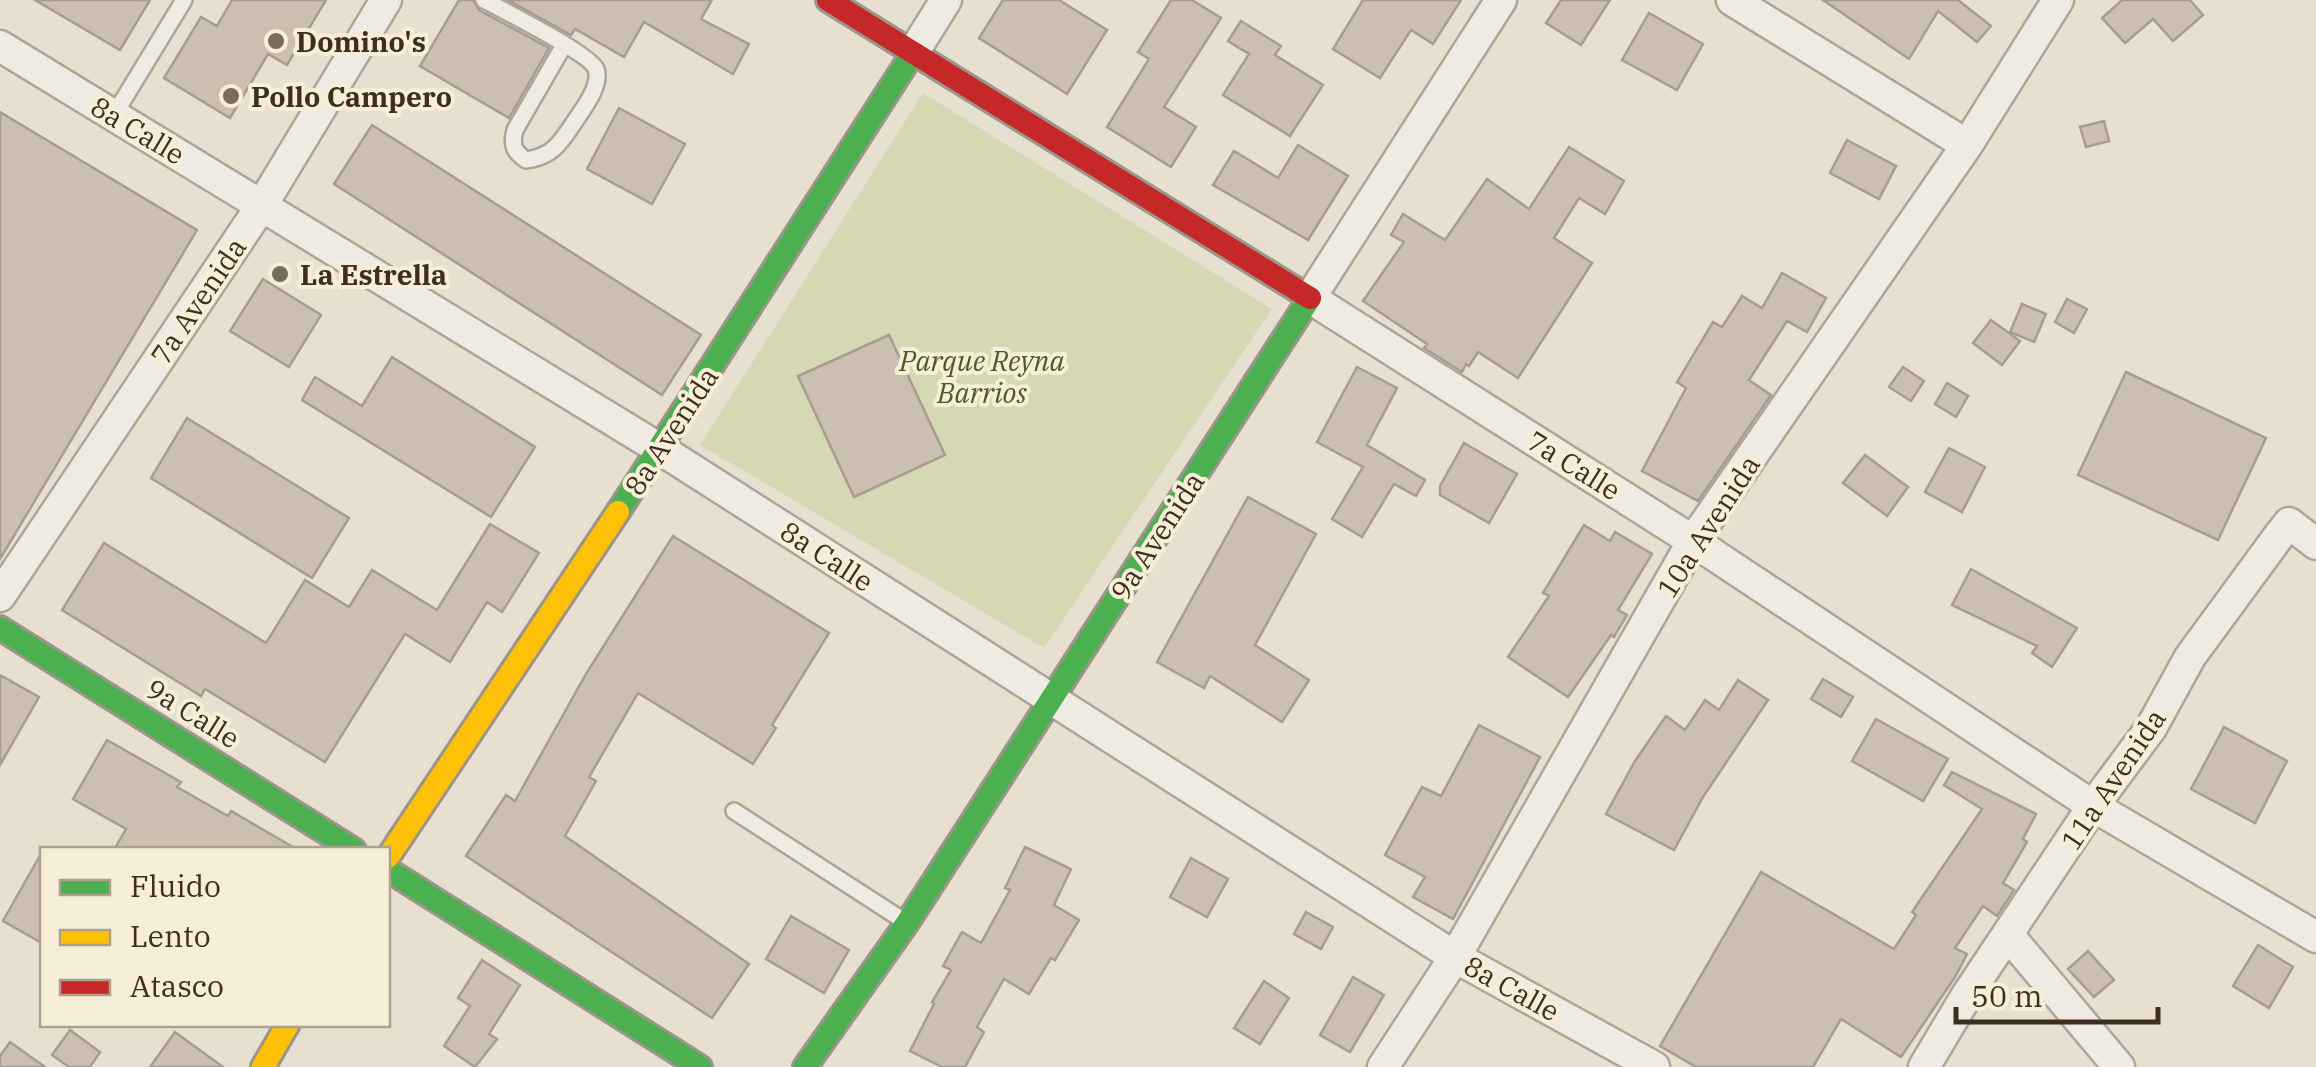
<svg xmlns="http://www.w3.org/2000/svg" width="2316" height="1067" font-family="'IBM Plex Serif',serif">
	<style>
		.green { fill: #d6d7b3 }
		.building { fill: #cbbfb2; stroke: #a89c90; stroke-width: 2.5 }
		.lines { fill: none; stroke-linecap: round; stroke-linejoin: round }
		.lane-casing { stroke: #ada599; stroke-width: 20 }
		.street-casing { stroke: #ada599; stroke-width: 35 }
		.fast-casing { stroke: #9c958a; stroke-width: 28 }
		.slow-casing { stroke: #9c958a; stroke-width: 28 }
		.jam-casing { stroke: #9c958a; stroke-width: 28 }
		.lane { stroke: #efebe3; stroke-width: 15 }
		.street { stroke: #efebe3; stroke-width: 30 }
		.fast { stroke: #4caf50; stroke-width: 22 }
		.slow { stroke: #ffc107; stroke-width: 22 }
		.jam { stroke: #c62828; stroke-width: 22 }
		.poi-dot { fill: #786c5e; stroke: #f7eed8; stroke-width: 4 }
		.labels { text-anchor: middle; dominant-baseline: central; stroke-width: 8; stroke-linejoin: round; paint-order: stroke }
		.poi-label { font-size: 28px; font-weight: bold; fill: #3d2e20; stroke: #f7eed8; text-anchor: start }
		.street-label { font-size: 28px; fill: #3d2e20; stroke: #f7eed8 }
		.park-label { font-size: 28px; font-style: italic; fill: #4d5a26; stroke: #f7eed8 }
	</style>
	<rect width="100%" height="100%" fill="#e7e0d1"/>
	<!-- green -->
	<path class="green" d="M923,93l349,216 -228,339 -344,-203z"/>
	<!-- building -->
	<path class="building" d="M35,0h115l-30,50z
		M232,0h94l-39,65 -19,-11 -38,64 -66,-40 37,-61 16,9z
		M459,0h14l6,10 70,38 -40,70 -89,-52z
		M508,0h204l-11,19 48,25 -16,30 -89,-52 -20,35 -49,-28 -4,6z
		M1003,0h56l48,30 -40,64 -88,-56z
		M1171,0h21l29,18 -57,89 32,20 -25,40 -64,-40 42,-68 -11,-7z
		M1363,0h98l-28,44 -22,-14 -31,48 -47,-29z
		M1561,0h49l-29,45 -35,-22z
		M1823,0h135l33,26 -14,16 -39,-31 -29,48z
		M2122,0h68l13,15 -30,26 -20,-22 -28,24 -23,-25z
		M1649,13l54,31 -26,46 -55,-30z
		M1241,21l40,25 -6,9 48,30 -33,51 -67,-41 26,-41 -21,-13z
		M619,108l66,36 -33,60 -65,-35z
		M0,112l197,118 -197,329z
		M2104,121l5,20 -23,6 -6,-20z
		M372,125l329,210 -39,60 -328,-211z
		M1847,140l49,26 -17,33 -49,-26z
		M1298,145l50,31 -40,64 -95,-55 21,-34 44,27z
		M1569,147l55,34 -19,33 -26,-16 -25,40 38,25 -74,115 -40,-26 -9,14 -3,-2 -4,8 -38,-24 3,-4 -64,-43 41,-59 -13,-7 12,-21 42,26 42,-61 42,30z
		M1782,273l44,25 -19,34 -20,-11 -38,59 22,15 -73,106 -56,-30 44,-83 -9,-6 36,-60 9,5 20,-31 20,12z
		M263,279l58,36 -32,52 -59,-36z
		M2067,299l20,10 -13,24 -19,-11z
		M2022,304l24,10 -12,28 -24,-10z
		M1991,320l29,21 -18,24 -29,-22z
		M889,335l56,120 -91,42 -56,-121z
		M392,357l143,90 -44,70 -189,-117 13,-23 47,29z
		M1357,367l40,21 -30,57 58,35 -9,16 -22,-12 -32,53 -30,-18 31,-52 -46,-25z
		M1903,367l21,14 -13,20 -22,-14z
		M2126,372l140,66 -48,102 -140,-65z
		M1947,383l21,13 -12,21 -21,-13z
		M187,418l162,100 -37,60 -161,-100z
		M1464,443l53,31 -28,49 -49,-28v-9z
		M1949,448l36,19 -23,45 -37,-20z
		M1865,455l43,32 -21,29 -44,-33z
		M1248,497l68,37 -61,111 54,35 -27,42 -72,-46 -6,12 -47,-26z
		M490,524l49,29 -37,59 -15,-10 -37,60 -45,-28 -80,128 -120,-73 -4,7 -139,-86 42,-67 162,100 39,-63 44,27 23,-37 65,40z
		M1584,525l26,16 5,-9 37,22 -34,56 9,5 -13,22 -3,-2 -43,62 -60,-40 41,-61 -6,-3z
		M673,536l156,97 -57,92 4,3 -23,36 -115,-71 -49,84 7,4 -31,55 184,128 -37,54 -246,-162 40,-61 9,6 71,-127z
		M1971,569l106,59 -25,39 -20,-14 5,-7 -85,-41z
		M0,675l39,22 -39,68z
		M1823,679l30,18 -12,20 -30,-18z
		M1738,680l30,20 -65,97 -29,53 -68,-36 29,-53 31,-45 19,14 20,-30 14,10z
		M1876,719l72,40 -25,42 -71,-40z
		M1479,725l61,32 -87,162 -40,-22 12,-20 -40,-22 37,-68 19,9z
		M2224,727l63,34 -32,62 -64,-34z
		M107,740l74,42 -4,5 51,29 3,-5 67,39h-184l12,-21 -53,-30z
		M1952,772l84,42 -13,25 4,3 -24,41 11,7 -17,26 -14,-10 -28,42 12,6 -12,23 -54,80 -60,-38 -28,48h-117l-36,-21 101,-174 133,77 22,-34 -4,-3 70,-103 -38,-24z
		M1025,847l46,22 -17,36 25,15 -24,40 -4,-2 -22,36 -25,-15 -27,48 7,5 -19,35h-23l-32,-16 24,-47 -2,-2 19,-32 -8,-4 19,-34 19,11 29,-53 -5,-2z
		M42,852v91l-39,-22z
		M1191,858l37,21 -21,38 -37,-20z
		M1306,912l27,15 -12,22 -27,-15z
		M791,916l58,34 -25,43 -58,-34z
		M2258,945l35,22 -24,41 -36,-22z
		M2088,951l26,29 -20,17 -26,-28z
		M482,960l38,25 -31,49 8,5 -22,28 -31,-21 26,-40 -12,-8z
		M1353,977l31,18 -34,57 -30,-17z
		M1264,981l25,17 -29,46 -26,-16z
		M70,1030l30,22 -10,15h-21l-17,-12z
		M175,1032l48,35h-73z
		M10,1042l35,25h-45v-11z"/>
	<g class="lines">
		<defs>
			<path id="lane" d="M484,0c19,10 107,55 112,69 6,17 -14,41 -23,55 -13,20 -22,33 -47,36 -12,-8 -15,-15 -11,-30l49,-85
				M114,115l70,-115
				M734,811l170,110"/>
			<path id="street" d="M1501,0l-191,298 383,243 400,265 223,131
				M1732,0l235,145
				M0,46l660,403 795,508 199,110
				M913,53l33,-53
				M0,596l262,-391 124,-205
				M2009,936l110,131
				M1383,1067l72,-110 238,-416 274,-396 91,-145
				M1924,1067l43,-72 126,-189 58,-78 39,-71 88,-120 11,-14 27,21"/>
			<path id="fast" d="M618,512l295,-459
				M0,628l354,222
				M388,870l312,197
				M805,1067l102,-144 403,-625"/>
			<path id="slow" d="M388,857l230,-345
				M263,1067l25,-43"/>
			<path id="jam" d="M828,0l482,298"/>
		</defs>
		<!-- lane casing -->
		<use href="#lane" class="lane-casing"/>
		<!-- street casing -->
		<use href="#street" class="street-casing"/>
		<!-- fast casing -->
		<use href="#fast" class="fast-casing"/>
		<!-- slow casing -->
		<use href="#slow" class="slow-casing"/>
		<!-- jam casing -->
		<use href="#jam" class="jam-casing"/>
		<!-- lane -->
		<use href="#lane" class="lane"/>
		<!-- street -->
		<use href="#street" class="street"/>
		<!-- fast -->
		<use href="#fast" class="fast"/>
		<!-- slow -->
		<use href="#slow" class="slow"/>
		<!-- jam -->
		<use href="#jam" class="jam"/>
	</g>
	<!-- markers -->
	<g class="poi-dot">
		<circle cx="276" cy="41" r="10"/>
		<circle cx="231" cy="96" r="10"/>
		<circle cx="280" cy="274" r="10"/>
	</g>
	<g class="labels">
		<!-- poi labels -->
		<g class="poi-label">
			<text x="296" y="41">Domino's</text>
			<text x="251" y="96">Pollo Campero</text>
			<text x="300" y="274">La Estrella</text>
		</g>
		<!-- street labels -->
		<g class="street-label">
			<text transform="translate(138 130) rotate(31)">8a Calle</text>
			<text transform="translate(198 301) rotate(-56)">7a Avenida</text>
			<text transform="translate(671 431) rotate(-57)">8a Avenida</text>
			<text transform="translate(1574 465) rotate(32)">7a Calle</text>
			<text transform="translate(1708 526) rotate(-57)">10a Avenida</text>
			<text transform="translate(1157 536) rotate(-57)">9a Avenida</text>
			<text transform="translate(827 556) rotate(33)">8a Calle</text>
			<text transform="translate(193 713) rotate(32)">9a Calle</text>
			<text transform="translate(2113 779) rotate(-56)">11a Avenida</text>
			<text transform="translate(1512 988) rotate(29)">8a Calle</text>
		</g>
		<!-- park labels -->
		<g class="park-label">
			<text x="982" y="360">Parque Reyna<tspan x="982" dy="32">Barrios</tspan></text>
		</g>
	</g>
	<!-- legend -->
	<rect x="40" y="847" width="350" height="180" fill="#f7eed8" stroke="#ada18e" stroke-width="2.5"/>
	<rect x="60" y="880" width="50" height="15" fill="#4caf50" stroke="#ada18e" stroke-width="2.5"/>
	<text x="130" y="897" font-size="30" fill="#3d2e20">Fluido</text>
	<rect x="60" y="930" width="50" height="15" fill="#ffc107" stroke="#ada18e" stroke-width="2.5"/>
	<text x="130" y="947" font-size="30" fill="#3d2e20">Lento</text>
	<rect x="60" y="980" width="50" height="15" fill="#c62828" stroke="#ada18e" stroke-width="2.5"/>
	<text x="130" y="997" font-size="30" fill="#3d2e20">Atasco</text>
	<!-- scale -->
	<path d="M1956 1007v15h202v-15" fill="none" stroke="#3d2e20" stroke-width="5"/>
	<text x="1971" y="1007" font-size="30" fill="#3d2e20" stroke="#f7eed8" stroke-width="8" paint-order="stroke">50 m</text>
</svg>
